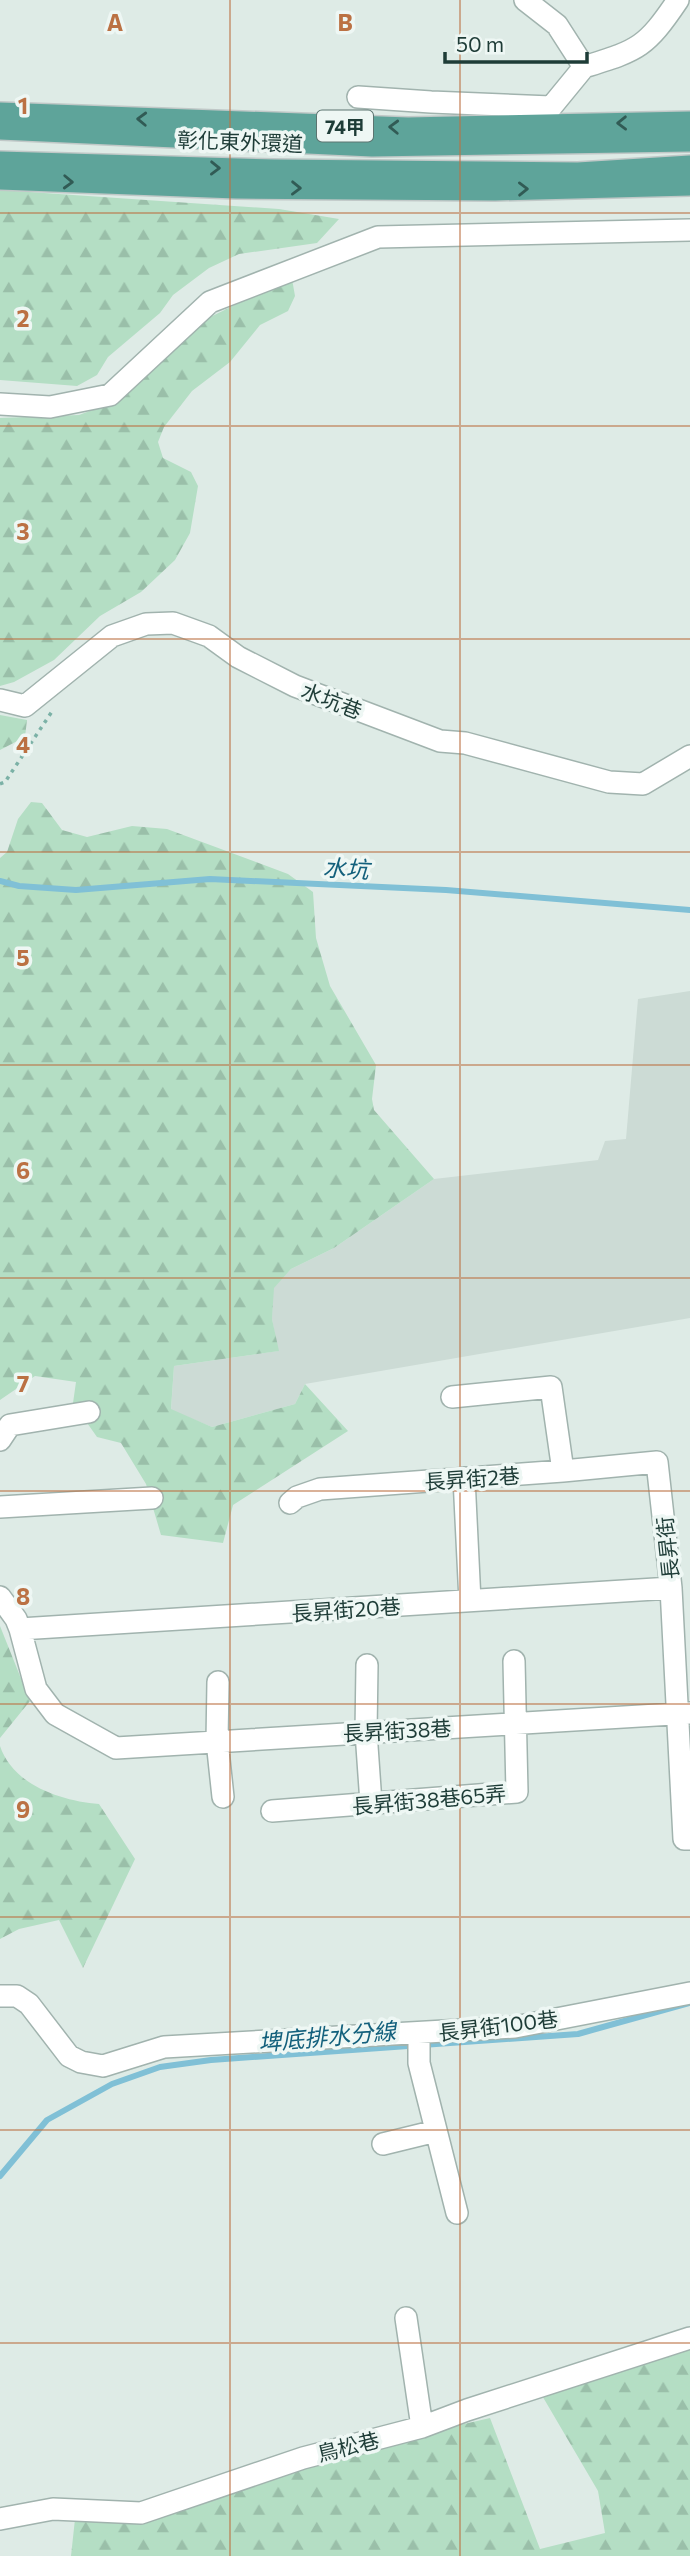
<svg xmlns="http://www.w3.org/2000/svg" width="690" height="2556" font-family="Commissioner,'Noto Sans TC',sans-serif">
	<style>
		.built { fill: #ccdbd5 }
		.forest { fill: url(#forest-firs) }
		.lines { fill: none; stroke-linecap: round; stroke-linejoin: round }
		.stream { stroke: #80c0d6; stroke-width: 6 }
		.minor-casing { stroke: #a1b3ae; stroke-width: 24 }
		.major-casing { stroke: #c0c8c7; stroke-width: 24 }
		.path { stroke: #7bb1a6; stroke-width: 3.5; stroke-dasharray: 3.5 5; stroke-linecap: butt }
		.minor { stroke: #fff; stroke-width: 21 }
		.major { stroke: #5ea49a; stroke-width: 21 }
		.oneway { stroke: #315b55 }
		.grid { fill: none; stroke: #bb7143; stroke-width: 2; stroke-opacity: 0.55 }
		.labels { text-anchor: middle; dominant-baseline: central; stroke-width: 7; stroke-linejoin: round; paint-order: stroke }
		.shield { fill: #eef7f4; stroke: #5c7470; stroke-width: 2 }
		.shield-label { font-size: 19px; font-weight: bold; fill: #1e3c37 }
		.street-label { font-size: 21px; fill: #1e3c37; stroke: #eef7f4 }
		.water-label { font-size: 23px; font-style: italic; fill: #13607c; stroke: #eef7f4 }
		.grid-label { font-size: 23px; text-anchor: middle; font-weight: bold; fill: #bb7143; stroke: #eef7f4; stroke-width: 7; stroke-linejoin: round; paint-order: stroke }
	</style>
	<defs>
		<pattern id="forest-firs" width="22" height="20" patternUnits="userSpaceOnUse" patternTransform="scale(1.75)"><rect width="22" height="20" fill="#b4dec4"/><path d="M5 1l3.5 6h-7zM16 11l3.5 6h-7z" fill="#9abfa9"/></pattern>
	</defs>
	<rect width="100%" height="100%" fill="#deebe6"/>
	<!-- built -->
	<path class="built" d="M690,991v327l-385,66 -10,20 -83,23 -41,-17 3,-44 104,-15 -6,-32 1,-31 18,-19 43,-21 100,-69 164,-19 7,-19 21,-2 12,-140z"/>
	<!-- forest -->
	<path class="forest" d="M0,190l279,19 60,10 -22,24 -78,11 -30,14 -36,27 -13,18 -52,44 -11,18 -20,11 -77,-6z
		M292,279l3,17 -7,15 -28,14 -30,37 -38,29 -28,36 -6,15 5,16 28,14 7,14 -8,47 -15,27 -34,32 -41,24 -46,44 -40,22 -14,4v-268l79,-3 16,-6 95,-82 59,-29 26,-18z
		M0,715l27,5 -2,17 -25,13z
		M31,802l11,1 20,27 25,7 45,-11 35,3 121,45 25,18 3,46 14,48 46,79 -4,34 2,11 60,69 -100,69 -43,21 -17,19 -2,31 7,32 -105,15 -3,43 41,18 83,-23 10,-20 43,47 -115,74 -10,38 -62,-8 -15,-51 -25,-41 -24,-6 -24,-34 3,-21 -41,-6 -35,24v-542l7,-6 11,-33z
		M0,1626l30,75 -30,37z
		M0,1746c13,39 61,55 99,58l36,55 -52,109 -24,-48 -40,9 -19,10z
		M690,2341v215h-619l4,-37 87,-4 77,-39 251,-58 50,131 65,-16 -7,-42 -61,-104z"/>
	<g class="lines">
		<!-- stream -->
		<path class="stream" d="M0,881l19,5 57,4 134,-11 236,11 244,20
			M0,2176l47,-56 65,-36 48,-17 51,-7 367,-26 111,-31"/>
		<defs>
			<path id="minor" d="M525,0l32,25 27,42c54,-17 61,-18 94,-67
				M358,97l73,5 120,5
				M543,117l41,-50
				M0,404l50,3 60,-12 100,-93 168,-65 312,-7
				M0,700l25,6 87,-70 34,-12 27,-1 36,13 29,21 57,29 145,55 25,2 144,39 34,2 47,-28
				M452,1397l99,-10 12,84
				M0,1440l10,-15 79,-13
				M464,1478l6,123
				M290,1503l7,-6 23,-8 243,-18 94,-9 14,126 13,251h6
				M0,1507l152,-9
				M0,1597l16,22 4,10 16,60 19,25 61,34 574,-35
				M20,1629l651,-41
				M367,1665l-1,67 5,71
				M218,1682l-1,59 6,56
				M272,1811l245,-19 -3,-131
				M0,1996h17l12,8 40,52 12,6 22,4 61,-19 351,-20 175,-34
				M419,2034v29l38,150
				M383,2144l53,-13
				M406,2318l16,109
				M0,2519l53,-10 88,4 162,-55 119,-31 45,-17 223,-72"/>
			<path id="major" d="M0,113l408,15 282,-6
				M0,129l372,17 318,-5
				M0,162l274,8 304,3 112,-7
				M0,179l236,9 259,2 195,-5"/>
		</defs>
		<!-- minor casing -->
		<use href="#minor" class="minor-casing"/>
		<!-- major casing -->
		<use href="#major" class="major-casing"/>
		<!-- path -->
		<path class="path" d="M0,784l5,-2 48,-72"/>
		<!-- minor -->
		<use href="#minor" class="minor"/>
		<!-- major -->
		<use href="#major" class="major"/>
	</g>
	<!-- one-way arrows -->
	<defs><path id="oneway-chevron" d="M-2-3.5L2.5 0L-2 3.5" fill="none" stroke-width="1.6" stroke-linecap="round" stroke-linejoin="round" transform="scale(1.75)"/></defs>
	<g class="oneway">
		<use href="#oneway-chevron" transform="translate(142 119) rotate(-178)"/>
		<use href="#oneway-chevron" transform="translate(622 123) rotate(179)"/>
		<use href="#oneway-chevron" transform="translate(394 127) rotate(-178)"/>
		<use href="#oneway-chevron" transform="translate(215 168) rotate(1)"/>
		<use href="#oneway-chevron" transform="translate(68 182) rotate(2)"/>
		<use href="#oneway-chevron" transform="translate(296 188) rotate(1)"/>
		<use href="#oneway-chevron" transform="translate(523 189) rotate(-1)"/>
	</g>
	<!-- grid -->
	<path class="grid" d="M230,0v2556M460,0v2556M0,213h690M0,426h690M0,639h690M0,852h690M0,1065h690M0,1278h690M0,1491h690M0,1704h690M0,1917h690M0,2130h690M0,2343h690"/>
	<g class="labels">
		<!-- shield labels -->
		<rect class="shield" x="317" y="110.5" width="56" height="31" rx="5"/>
		<g class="shield-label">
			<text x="345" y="126">74甲</text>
		</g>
		<!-- street labels -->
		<g class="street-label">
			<text transform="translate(240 141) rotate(2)">彰化東外環道</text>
			<text transform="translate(332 700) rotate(21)">水坑巷</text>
			<text transform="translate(472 1478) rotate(-4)">長昇街2巷</text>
			<text transform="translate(667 1548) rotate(-96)">長昇街</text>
			<text transform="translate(346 1609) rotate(-4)">長昇街20巷</text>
			<text transform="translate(397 1730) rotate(-3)">長昇街38巷</text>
			<text transform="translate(429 1799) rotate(-5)">長昇街38巷65弄</text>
			<text transform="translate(498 2025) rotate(-7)">長昇街100巷</text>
			<text transform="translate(348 2446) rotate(-14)">鳥松巷</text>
		</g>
		<!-- water labels -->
		<g class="water-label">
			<text transform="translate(346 868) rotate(3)">水坑</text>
			<text transform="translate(327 2036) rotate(-5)">埤底排水分線</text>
		</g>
	</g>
	<g class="grid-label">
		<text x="115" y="31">A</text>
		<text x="345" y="31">B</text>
		<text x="23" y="114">1</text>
		<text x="23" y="327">2</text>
		<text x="23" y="540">3</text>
		<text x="23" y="753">4</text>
		<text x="23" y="966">5</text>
		<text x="23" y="1179">6</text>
		<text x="23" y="1392">7</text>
		<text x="23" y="1605">8</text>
		<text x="23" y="1818">9</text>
	</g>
	<!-- scale -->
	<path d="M445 52v10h142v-10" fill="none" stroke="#1e3c37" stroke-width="3.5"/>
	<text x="456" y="52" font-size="21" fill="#1e3c37" stroke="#eef7f4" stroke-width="5" paint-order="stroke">50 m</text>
</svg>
